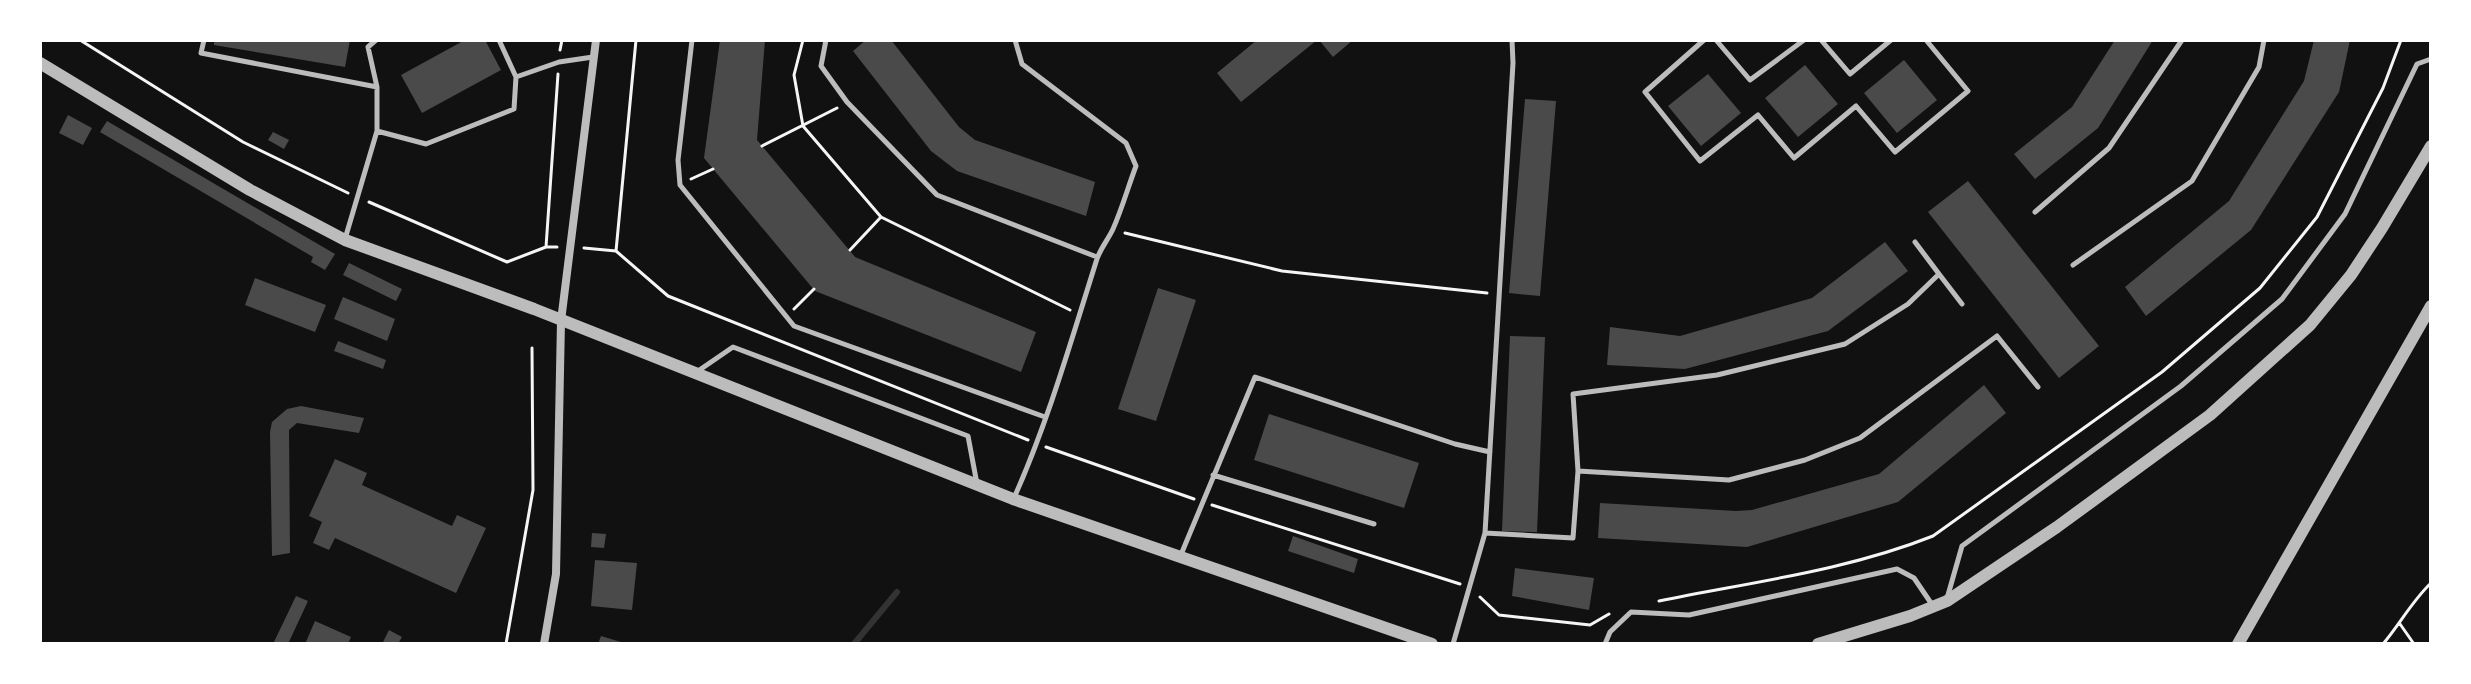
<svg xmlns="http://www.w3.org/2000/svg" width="2471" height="684" font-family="'Roboto Condensed',sans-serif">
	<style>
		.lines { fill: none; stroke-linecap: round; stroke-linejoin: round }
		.stream { stroke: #333; stroke-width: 6 }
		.building { fill: #4a4a4a }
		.path { stroke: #f5f5f5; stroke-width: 3 }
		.service { stroke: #bcbcbc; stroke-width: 5 }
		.minor { stroke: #bcbcbc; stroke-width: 8 }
		.tertiary { stroke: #bcbcbc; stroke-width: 12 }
	</style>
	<rect width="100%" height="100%" fill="#111"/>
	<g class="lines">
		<!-- stream -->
		<path class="stream" d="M854,644l43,-52"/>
	</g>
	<!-- building -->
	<path class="building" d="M214,40h136l-5,27 -131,-22z
		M465,40h20l16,30 -79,43 -21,-38z
		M720,40h45l-8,100 98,117 181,75 -15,40 -206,-81 -111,-133z
		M866,40h25l68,87 16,13 120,42 -9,34 -129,-45 -26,-20 -78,-100z
		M1257,40h60l-76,62 -24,-29z
		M1319,40h34l-20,17z
		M2115,40h38l-55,88 -63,51 -21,-25 58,-47z
		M2314,40h36l-11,52 -88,138 -105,86 -21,-29 104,-86 75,-120z
		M1904,60l33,40 -40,33 -33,-40z
		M1805,65l33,39 -40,33 -33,-39z
		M1708,74l33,39 -40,33 -33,-40z
		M1525,99l31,2 -16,195 -31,-3z
		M68,115l24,13 -9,17 -24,-12z
		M107,121l228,133 -10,16 -14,-8 2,-5 -213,-125z
		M273,132l16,8 -5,9 -16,-9z
		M1968,181l131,165 -40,32 -131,-166z
		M1885,242l23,29 -80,60 -143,38 -78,-4 3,-38 70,9 132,-38z
		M349,263l53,26 -6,12 -53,-26z
		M255,278l71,27 -11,27 -70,-27z
		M1158,288l38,12 -40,121 -38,-12z
		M343,297l52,22 -8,22 -53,-22z
		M1510,336l35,1 -8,195 -35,-1z
		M338,341l48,19 -3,9 -49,-18z
		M1984,385l22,28 -108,89 -151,45 -149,-9 2,-35 136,8 16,-1 127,-36z
		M301,406l63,12 -5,15 -62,-10 -8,7 1,123 -18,3 -2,-124 2,-10 15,-13z
		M1269,414l150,49 -15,45 -150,-48z
		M335,459l32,14 -5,12 90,41 5,-11 29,13 -30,65 -121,-55 -6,12 -16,-7 9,-21 -13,-6z
		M592,533l14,1 -2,14 -13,-1z
		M1293,536l65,23 -4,14 -66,-22z
		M595,560l42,3 -5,47 -41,-4z
		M1515,568l79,10 -5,32 -77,-14z
		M296,596l12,5 -20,43h-15z
		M315,621l36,16 -3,7h-43z
		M389,630l13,7 -4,7h-16z
		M601,636l23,7v1h-26z"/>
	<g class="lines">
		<!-- path -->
		<path class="path" d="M80,40l163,102 105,51
			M803,40l-9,35 9,51 78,91 189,93
			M560,50l2,-10
			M762,146l75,-38
			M691,179l22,-10
			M369,202l138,60 39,-15
			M1125,233l157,38 205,22
			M557,247h-11l12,-173
			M584,248l32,3 52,45 360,144
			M850,250l31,-33
			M616,251l20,-211
			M794,309l20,-20
			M1046,447l148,52
			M1212,505l248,79
			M1480,597l19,18 91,10 19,-11
			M1659,601c92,-19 186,-30 274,-65l229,-164 98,-84 57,-71 66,-129 18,-48
			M2400,624l14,20
			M506,644l27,-154 -1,-142
			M2383,644c17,-20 29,-43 48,-61"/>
		<!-- service -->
		<path class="service" d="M204,40l-3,13 176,34
			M692,40l-14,120 2,25 114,141 251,91
			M826,40l-5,26 26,36 90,93 160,62
			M1704,40l-59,52 55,69 58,-46 36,43 62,-52 39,46 73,-61 -42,-51
			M1716,40l34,40 54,-40
			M1821,40l29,34 41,-34
			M516,77l43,-15 34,-5
			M377,131l49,13 88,-35 2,-32 -17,-37
			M2035,212l74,-64 73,-108
			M345,239l32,-108v-44l-9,-40 8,-7
			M1915,242l24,32
			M2073,265l119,-84 67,-114 5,-27
			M698,371l35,-24 235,89 9,48
			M1578,471l151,9 76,-20 55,-22 137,-102 41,51
			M1213,475l161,49
			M1014,498c34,-76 57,-157 82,-236 3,-12 12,-22 17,-33 9,-20 15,-42 23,-63l-10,-23 -104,-79 -7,-24
			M1485,533l88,5 5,-67 -5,-77 144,-19 128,-31 63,-40 31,-30 23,30
			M1180,557l75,-180 200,67 35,8
			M1948,595l14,-49 219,-160 101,-87 63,-85 72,-150 14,-5
			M1453,644l32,-111 28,-470 -1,-23
			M1605,644l5,-12 21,-20 58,3 208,-46 17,9 19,28"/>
		<!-- minor -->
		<path class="minor" d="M544,644l12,-70 5,-253 35,-281"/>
		<!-- tertiary -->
		<path class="tertiary" d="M40,63l210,127 95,50 189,69 479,190 419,145
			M1818,644l92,-28 37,-15 110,-74 153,-112 100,-90 41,-50 31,-47 49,-82
			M2238,644l193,-338"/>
	</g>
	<!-- border -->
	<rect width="2471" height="684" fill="none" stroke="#ffffff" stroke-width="84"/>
</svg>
